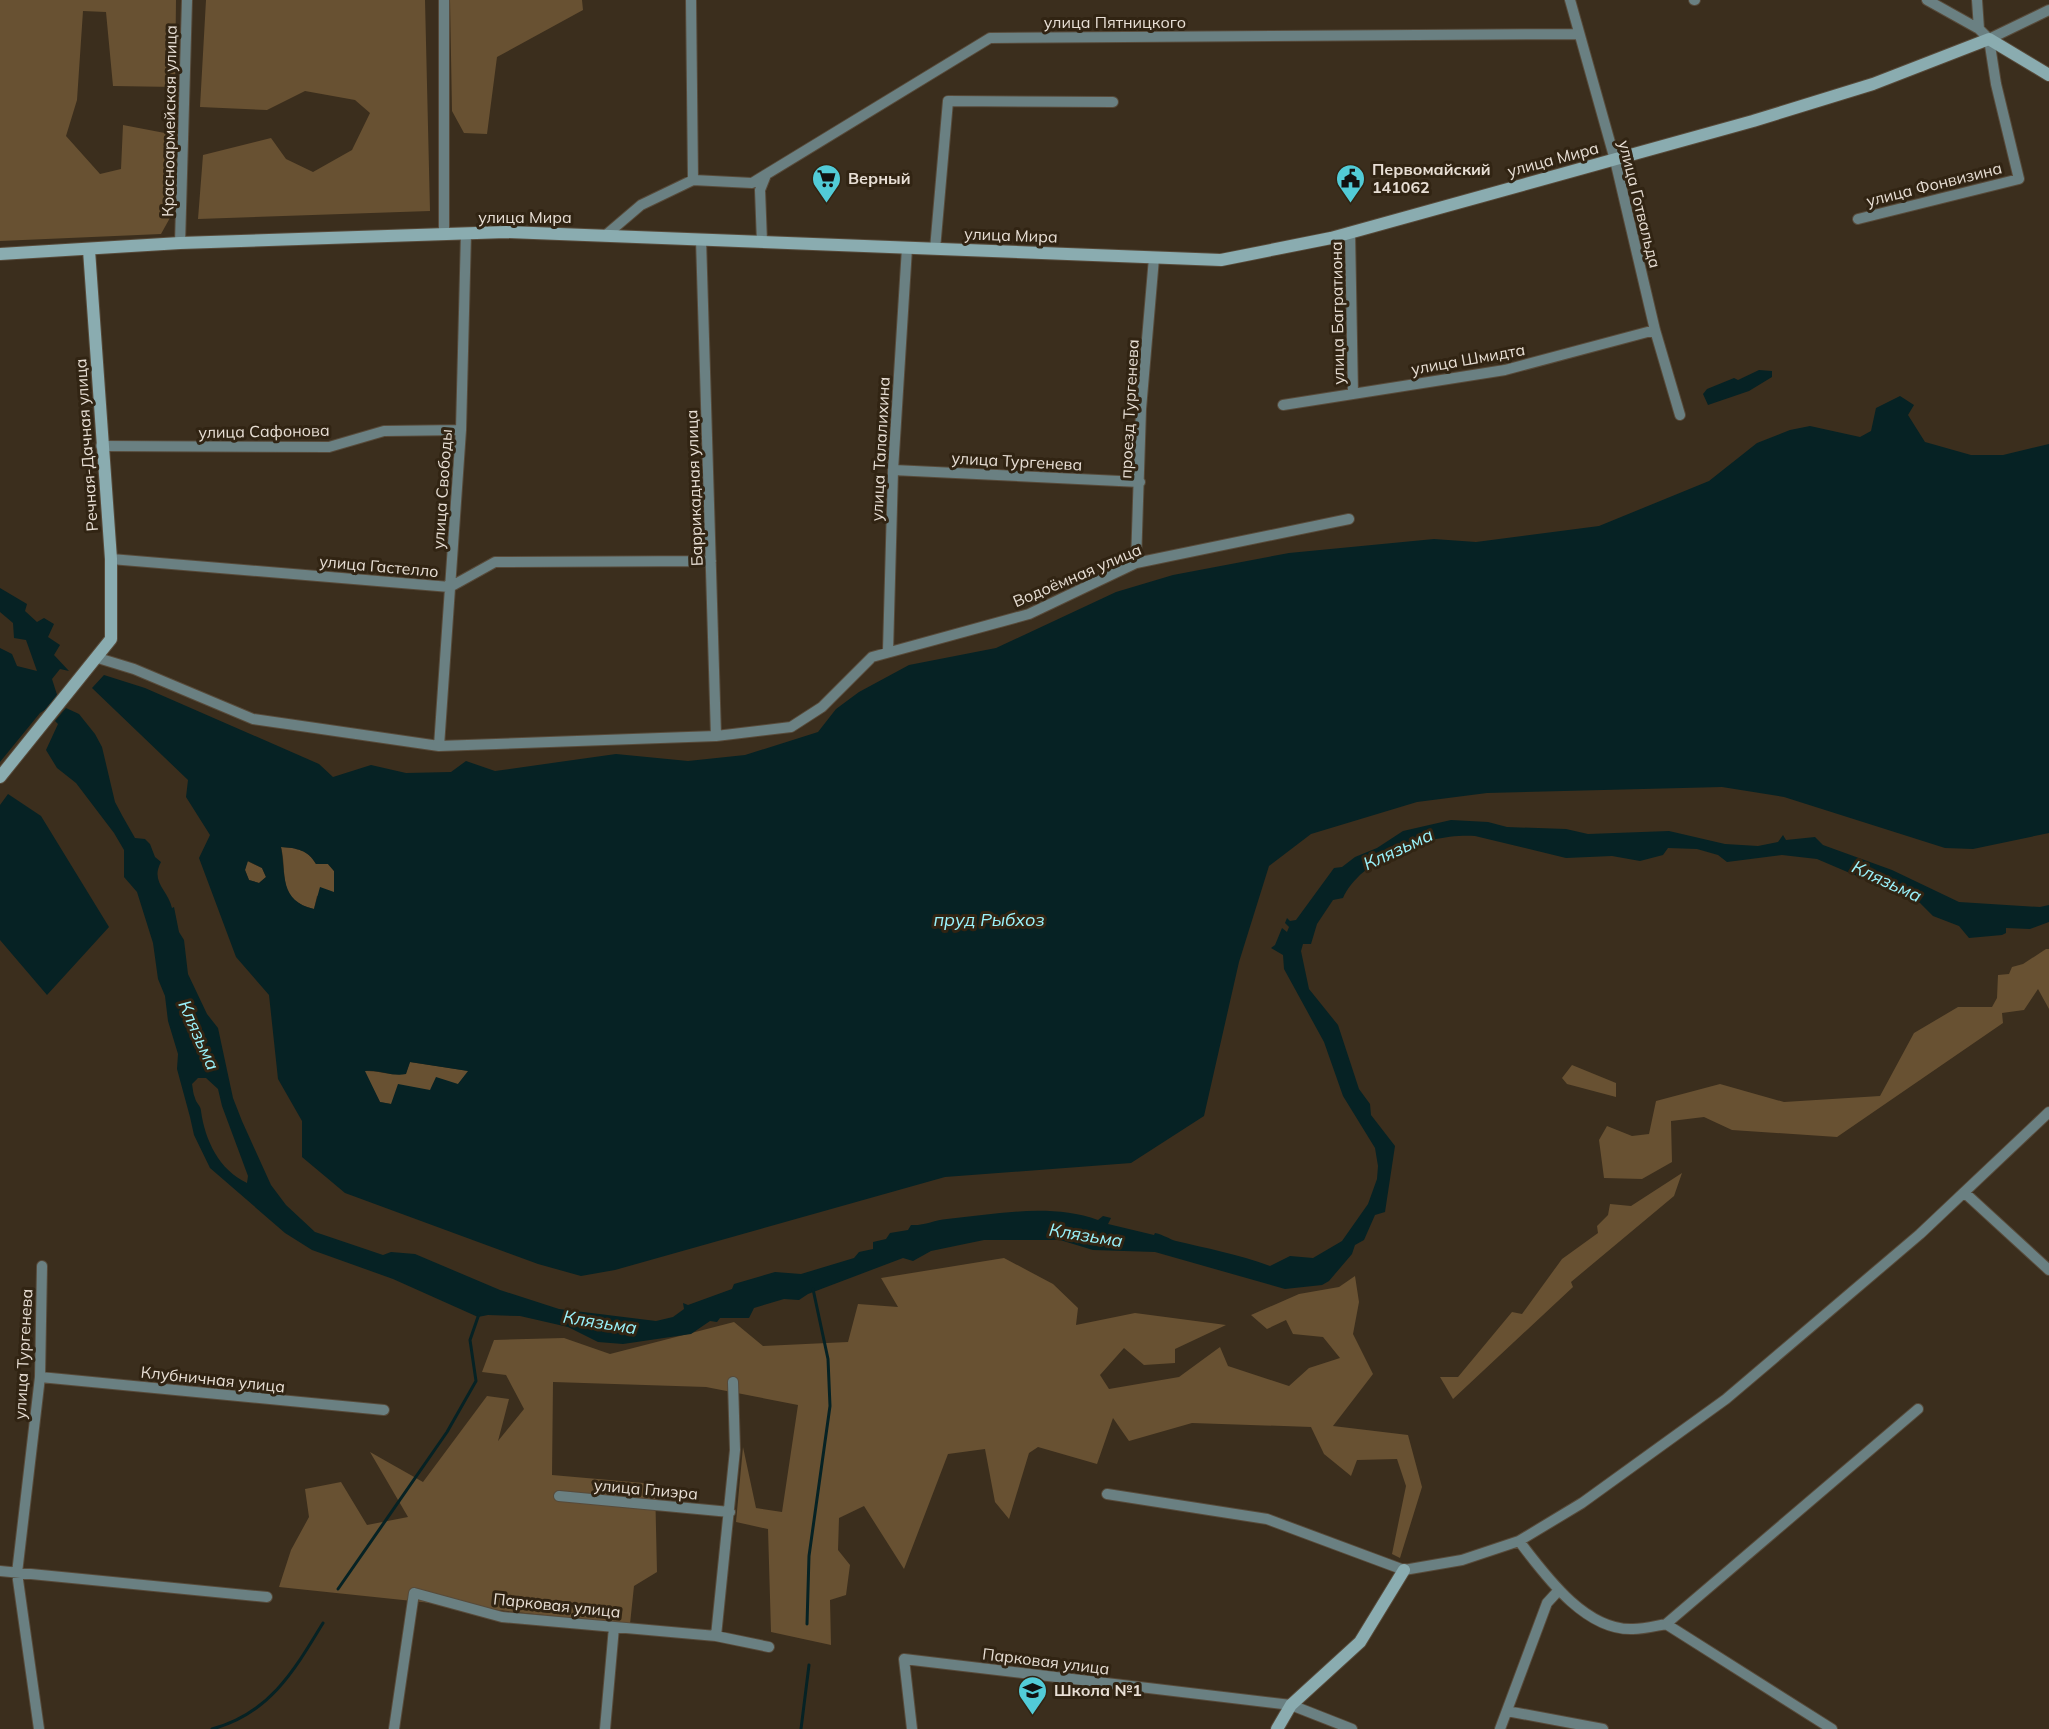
<svg xmlns="http://www.w3.org/2000/svg" width="2049" height="1729" font-family="Mulish,sans-serif">
	<style>
		.green { fill: #685132 }
		.water { fill: #062224; fill-rule: evenodd }
		.lines { fill: none; stroke-linecap: round; stroke-linejoin: round }
		.stream { stroke: #062224; stroke-width: 3 }
		.street-casing { stroke: #574a3a; stroke-width: 12 }
		.secondary-casing { stroke: #574a3a; stroke-width: 14 }
		.street { stroke: #6a8082; stroke-width: 10 }
		.secondary { stroke: #8aacb0; stroke-width: 12 }
		.labels { text-anchor: middle; dominant-baseline: central; stroke-width: 6; stroke-linejoin: round; paint-order: stroke }
		.street-label { font-size: 16px; fill: #e8dfd5; stroke: #312413 }
		.poi-label { font-size: 16px; font-weight: bold; fill: #e8dfd5; stroke: #312413; text-anchor: start }
		.water-label { font-size: 18px; font-style: italic; fill: #9af3fc; stroke: #312413 }
	</style>
	<rect width="100%" height="100%" fill="#3b2e1d"/>
	<!-- green -->
	<path class="green" d="M0,0h176l-1,87 -62,-1 -7,-74 -23,-1 -6,89 -11,36 34,38 21,-5 2,-44 47,9 1,82 -10,18 -161,7z
		M206,0h219l5,211 -232,8 5,-64 68,-17 15,21 27,13 39,-22 18,-37 -15,-13 -50,-9 -38,19 -67,-3z
		M450,0h132l1,10 -86,47 -10,77 -23,-1 -12,-22z
		M281,847c16,1 27,3 35,17h12l6,7v21l-17,4 -3,13c-38,-9 -26,-35 -33,-62z
		M247,861l15,7 4,9 -7,6 -10,-3 -4,-10z
		M2046,949h3v60l-11,-20 -14,21 -22,3 1,10 -166,114 -105,-7 -28,-13 -33,4 1,41 -30,17 -38,-1 -5,-38 8,-14 25,10 17,-2 7,-33 64,-17 64,18 96,-6 34,-63 44,-26h34l5,-9 1,-23 11,-1 3,-7 11,-3z
		M410,1062l59,9 -11,13 -67,20 -11,-2 -16,-31c15,-1 28,6 42,2z
		M1572,1065l44,18v14l-49,-13 -5,-6z
		M1682,1173l-8,23 -103,86 2,5 -120,112 -13,-22h18l54,-65 10,2 40,-55 36,-26 -1,-7 11,-11 2,-11 21,2z
		M1004,1258l49,26 25,24 -2,17 59,-12 91,12 -51,24v14l-31,2 -20,-17 -24,27 9,14 70,-12 41,-30 8,19 61,20 20,-18 31,-10 -17,-21 -30,-3 -7,-14 -19,9 -16,-14 48,-21 40,-7 16,-11 4,26 -6,32 20,40 -40,52 75,9 14,52 -22,71 -8,-4 14,-68 -9,-27 -40,1 -6,16 -27,-22 -13,-27 -119,-4 -63,18 -16,-23 -16,46 -59,-17 -9,6 -20,66 -14,-17 -10,-53 -37,5 -44,115 -40,-63 -25,12 -1,32 12,15 -4,30 -16,5 1,45 -60,-13 -3,-103 -32,-7 7,-75 13,61 26,4 16,-107 -92,-18 -153,-5 -1,93 103,9 2,88 -23,14 -4,38 -351,-37 12,-37 18,-33 -4,-28 36,-7 26,43 41,-8 -38,-65 53,30 64,-86 22,3 -11,42 26,-32 -18,-34 -24,-3 12,-32 70,-2 46,16 124,-32 29,24 85,-4 10,-38 40,3 -17,-29z"/>
	<!-- water -->
	<path class="water" d="M1759,370l13,1v6l-23,14 -41,14 -5,-11 4,-5 27,-11 4,2z
		M1900,396l14,9 -6,10 17,27 46,13h32l46,-11v389l-76,16 -28,-1 -161,-51 -62,-10 -235,6 -70,9 -106,32 -42,32 -30,96 -35,154 -73,47 -186,14 -330,93 -34,6 -43,-12 -193,-71 -43,-36v-36l-24,-42 -9,-84 -33,-38 -37,-99 11,-23 -24,-38 2,-17 -96,-92 12,-13 41,13 174,76 14,13 38,-12 35,8 45,-1 15,-11 29,10 121,-17 72,7 57,-6 73,-23 18,-23 23,-17 50,-27 87,-17 120,-56 57,-17 116,-22 145,-14 42,3 123,-16 110,-45 48,-38 33,-13 20,-4 50,11 11,-6 5,-23zM281,847c16,1 27,3 35,17h12l6,7v21l-14,-5 -6,22c-35,-8 -28,-35 -33,-62zM248,861l14,7 4,9 -7,6 -10,-3 -4,-10zM410,1062l58,9 -10,13 -22,-7 -6,13 -32,-6 -7,20 -11,-2 -15,-31c14,-2 27,6 41,3z
		M0,588l27,16 -2,7 12,11 7,-4 10,6 -6,13 12,8 -6,10 15,16 -9,-2 -8,10 7,22 -19,12 -40,49v-114l12,6 5,12 20,5 -11,-31 -12,-2 -1,-15 -13,-11z
		M66,708l13,6 16,20 7,13 13,55 8,15 12,21 10,1 5,5 5,13 6,5c-11,20 7,28 11,46l2,-1 5,25 5,8 4,34 19,40 11,14 15,70 9,23 29,64 15,20 29,27 68,23 8,-3 24,2 85,36 59,19 97,12 17,-4 11,-8 -1,-6 5,2 44,-16 2,-5 41,-12 26,2 53,-16 5,-6 14,-3v-7l13,-3 4,-6 18,-3 3,-5c12,1 24,-5 36,-6 49,-5 103,-16 151,1l5,-4 8,2 -3,6 46,11 1,-2c9,2 14,6 21,8 29,7 62,13 94,25l20,-10 23,2 29,-17 26,-37 9,-25 1,-13 -3,-18 -32,-52 -19,-54 -40,-73 -1,-14 -12,-7 4,-3 7,-17 5,4 2,-5 -4,-4 2,-5 3,3 6,-1 38,-52 8,-1 13,-10 22,-9 26,-17 48,-11 37,2 19,5 59,2 22,5 81,-3 56,13 33,2 20,-4 5,-7 3,5 29,-3 8,8 69,25 67,32 81,5 9,-2v17l-19,7 -24,-1v5l-4,2 -33,3 -10,-12 -26,-10 -13,-13 -103,-44 -35,-4 -55,7 -9,-7 -21,-6 -29,-1 -5,7 -23,6 -28,-5 -46,2 -91,-22c-45,-3 -113,21 -132,62l-10,2 -16,24 -6,20h-8l-2,7 8,38 29,36 21,64 11,15 1,11 24,31 -10,66 -10,3 -11,25 -9,5 -3,9 -23,27 -7,4 -37,4 -130,-37 -62,-2 -33,-10h-76l-53,11 -18,10 -10,-3 -95,36 -9,6 -15,-1 -30,9 -5,10h-29l-3,4 -7,-1 -19,13 -68,10 -25,-2 -30,-15 -48,-11 -32,-1 -10,2 -85,-38 -81,-29 -27,-17 -75,-65 -16,-33 -4,-18 -13,-48 1,-15 -10,-33 -3,-25 -7,-17 -5,-36 -16,-51 -13,-15v-27l-10,-17 -38,-50 -19,-15 -11,-18 12,-26 -3,-3zM198,1078h8l12,11 4,17 26,70 -1,7c-28,-13 -42,-43 -46,-72 0,-5 -5,-8 -6,-13 -2,-4 -2,-9 -3,-14z
		M8,794l33,22 68,111 -62,68 -47,-55v-135z"/>
	<g class="lines">
		<!-- stream -->
		<path class="stream" d="M338,1589l109,-157 29,-51 -6,-41 9,-26
			M807,1624l2,-68 21,-150 -2,-47 -15,-70
			M212,1729c57,-15 82,-58 111,-106
			M801,1729l8,-64"/>
		<defs>
			<path id="street" d="M691,0l2,180
				M1570,0l45,160 40,170 25,85
				M1694,0h1
				M1927,0l52,29 10,10
				M1977,0l2,29
				M1989,39l60,-29
				M1858,219l161,-40 -23,-95 -7,-45
				M1350,232l3,162
				M444,234v-234
				M607,234l34,-29 52,-25 59,3 238,-145 589,-4
				M701,239l15,497
				M762,242l-2,-52 6,-15
				M180,243l7,-243
				M935,249l13,-148 165,1
				M1283,405l222,-35 150,-40
				M101,446l228,1 55,-16 77,-1
				M893,470l247,12
				M111,559l339,28 45,-25 216,-1
				M1136,563l5,-154 13,-151
				M888,651l5,-181 14,-222
				M98,658l36,11 119,50 186,27 277,-10 75,-9 31,-20 50,-50 157,-43 107,-51 213,-44
				M439,746l22,-316 5,-197
				M1965,1193l84,77
				M40,1377l344,33
				M1107,1494l160,25 137,51 58,-10 57,-19 63,-38 144,-104 194,-165 129,-122
				M559,1496l171,16
				M1519,1541c26,34 66,90 114,88 11,0 22,-3 33,-5l252,-215
				M0,1571l267,26
				M1666,1624l166,105
				M716,1636l19,-186 -2,-68
				M1507,1711l96,18
				M39,1729l-22,-156 23,-196 2,-111
				M394,1729l20,-136 88,24 214,19 53,11
				M605,1729l9,-102
				M912,1729l-8,-70 387,46 61,24
				M1500,1729l47,-126 11,-12"/>
			<path id="secondary" d="M0,254l180,-11 326,-11 715,28 110,-22 422,-117 120,-37 116,-45 60,36
				M0,777l111,-138v-80l-22,-309
				M1277,1729l14,-24 69,-63 44,-72"/>
		</defs>
		<!-- street casing -->
		<use href="#street" class="street-casing"/>
		<!-- secondary casing -->
		<use href="#secondary" class="secondary-casing"/>
		<!-- street -->
		<use href="#street" class="street"/>
		<!-- secondary -->
		<use href="#secondary" class="secondary"/>
	</g>
	<!-- icons -->
	<defs>
		<symbol id="supermarket-pin" viewBox="-11 -11 22 30"><path d="M0 17L-7.5 6A9.5 9.5 0 1 1 7.5 6Z" fill="#52cbd7" stroke="#312413"/><path d="M-6-5.5h2.5l.6 2H6L4.5 2H-2.5L-4.4-4H-6ZM-1.5 3.2a1.3 1.3 0 1 0 .1 0ZM3 3.2a1.3 1.3 0 1 0 .1 0Z" fill="#111"/></symbol>
		<symbol id="civic-pin" viewBox="-11 -11 22 30"><path d="M0 17L-7.5 6A9.5 9.5 0 1 1 7.5 6Z" fill="#52cbd7" stroke="#312413"/><path d="M-.6-6.5H3V-4.5H.6V-3L4-1V1h2V6H-6V1h2V-1L-.6-3ZM-1.2 2.5V6h2.4V2.5Z" fill="#111"/></symbol>
		<symbol id="school-pin" viewBox="-11 -11 22 30"><path d="M0 17L-7.5 6A9.5 9.5 0 1 1 7.5 6Z" fill="#52cbd7" stroke="#312413"/><path d="M0-5L7-2L0 1L-7-2ZM-4 1L0 2.5L4 1V4Q0 6-4 4Z" fill="#111"/></symbol>
	</defs>
	<g fill-rule="evenodd">
		<use href="#supermarket-pin" x="810" y="162" width="33" height="45"/>
		<use href="#civic-pin" x="1334" y="162" width="33" height="45"/>
		<use href="#school-pin" x="1016" y="1674" width="33" height="45"/>
	</g>
	<g class="labels">
		<!-- street labels -->
		<g class="street-label">
			<text x="1115" y="22">улица Пятницкого</text>
			<text transform="translate(169 121) rotate(-89)">Красноармейская улица</text>
			<text transform="translate(1553 159) rotate(-15)">улица Мира</text>
			<text transform="translate(1934 184) rotate(-14)">улица Фонвизина</text>
			<text transform="translate(1640 204) rotate(76)">улица Готвальда</text>
			<text x="525" y="217">улица Мира</text>
			<text transform="translate(1011 235) rotate(2)">улица Мира</text>
			<text transform="translate(1337 313) rotate(-91)">улица Багратиона</text>
			<text transform="translate(1468 359) rotate(-10)">улица Шмидта</text>
			<text transform="translate(1129 409) rotate(-87)">проезд Тургенева</text>
			<text transform="translate(264 431) rotate(-1)">улица Сафонова</text>
			<text transform="translate(86 445) rotate(-94)">Речная-Дачная улица</text>
			<text transform="translate(880 449) rotate(-87)">улица Талалихина</text>
			<text transform="translate(1017 461) rotate(3)">улица Тургенева</text>
			<text transform="translate(694 488) rotate(-92)">Баррикадная улица</text>
			<text transform="translate(442 489) rotate(-86)">улица Свободы</text>
			<text transform="translate(379 566) rotate(5)">улица Гастелло</text>
			<text transform="translate(1077 575) rotate(-23)">Водоёмная улица</text>
			<text transform="translate(23 1354) rotate(-87)">улица Тургенева</text>
			<text transform="translate(213 1379) rotate(6)">Клубничная улица</text>
			<text transform="translate(646 1489) rotate(5)">улица Глиэра</text>
			<text transform="translate(557 1605) rotate(6)">Парковая улица</text>
			<text transform="translate(1046 1661) rotate(7)">Парковая улица</text>
		</g>
		<!-- poi labels -->
		<g class="poi-label">
			<text x="1372" y="169">Первомайский<tspan x="1372" dy="18">141062</tspan></text>
			<text x="848" y="178">Верный</text>
			<text x="1054" y="1690">Школа №1</text>
		</g>
		<!-- water labels -->
		<g class="water-label">
			<text transform="translate(1398 849) rotate(-25)">Клязьма</text>
			<text transform="translate(1887 881) rotate(25)">Клязьма</text>
			<text x="989" y="919">пруд Рыбхоз</text>
			<text transform="translate(199 1035) rotate(66)">Клязьма</text>
			<text transform="translate(1086 1235) rotate(9)">Клязьма</text>
			<text transform="translate(600 1322) rotate(9)">Клязьма</text>
		</g>
	</g>
</svg>
